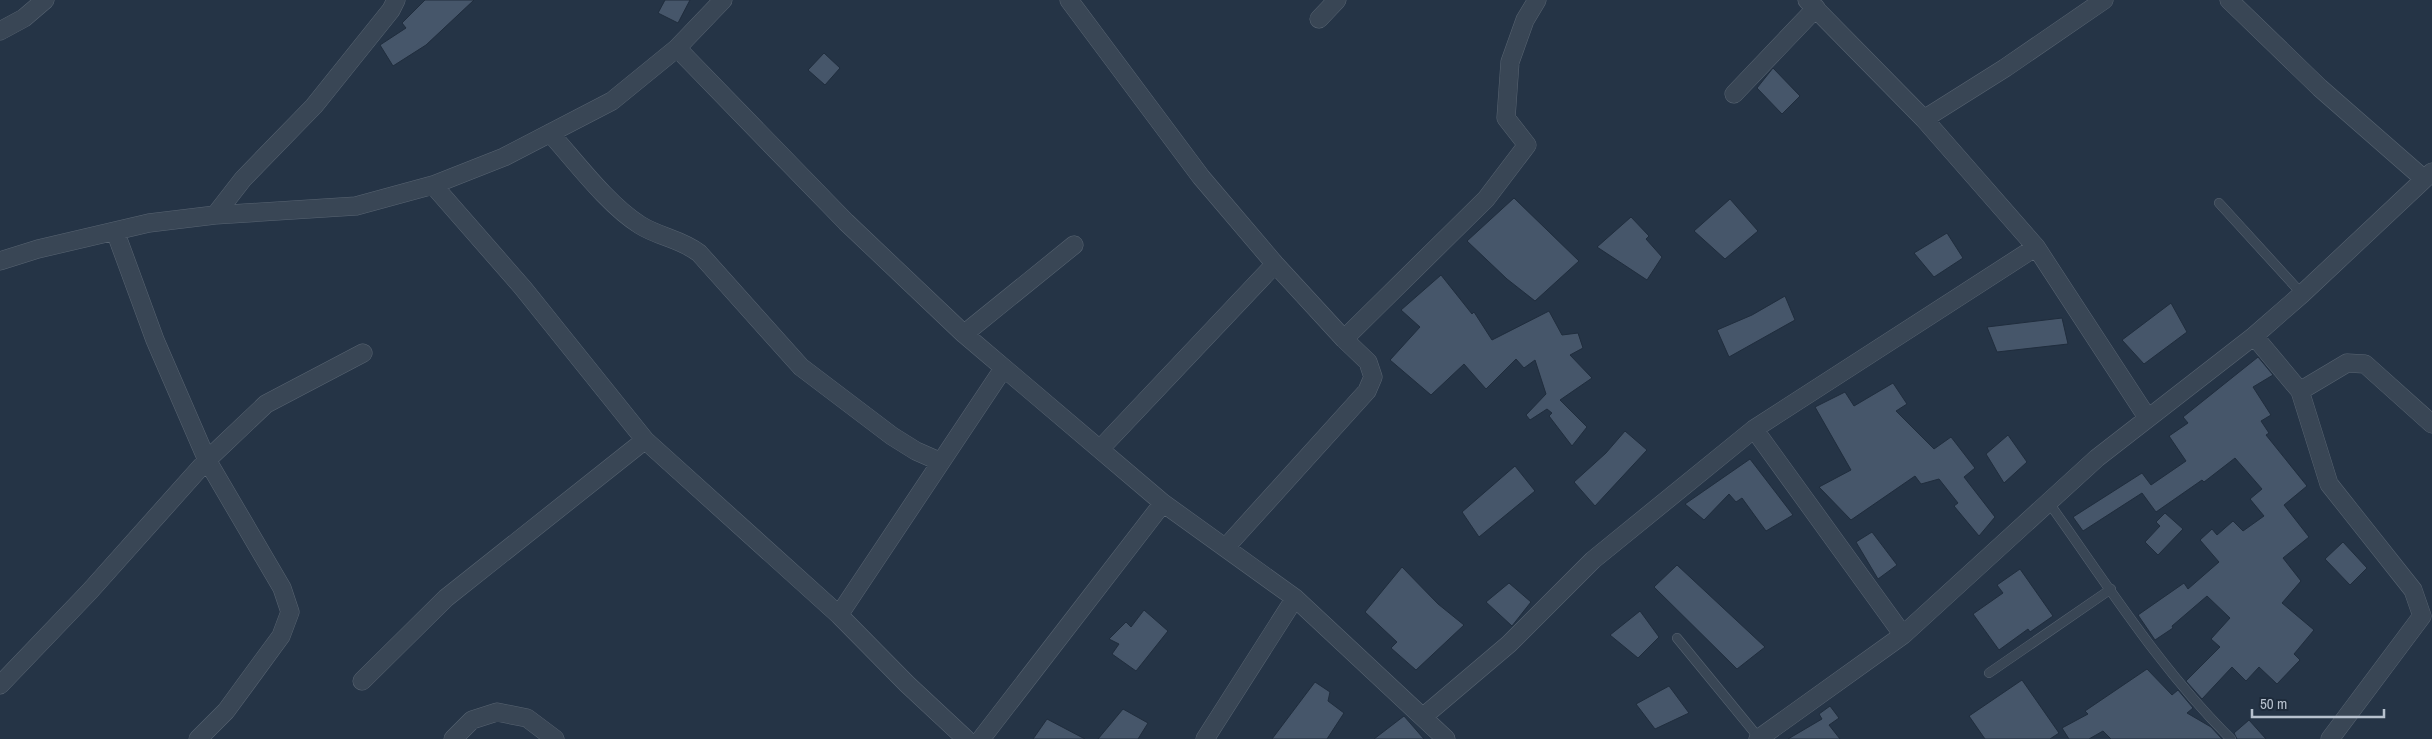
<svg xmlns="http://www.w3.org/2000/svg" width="2432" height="739" font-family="'Archivo Narrow',sans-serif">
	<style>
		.building { fill: #46566a; stroke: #202d3d }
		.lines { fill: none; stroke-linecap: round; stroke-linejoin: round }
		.service-casing { stroke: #586472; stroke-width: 10 }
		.minor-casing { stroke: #586472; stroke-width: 19 }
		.service { stroke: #394655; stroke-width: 9 }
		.minor { stroke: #394655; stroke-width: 18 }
	</style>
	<rect width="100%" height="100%" fill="#253446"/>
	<!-- building -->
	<path class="building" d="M425,0h49l-48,45 -33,21 -13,-21 26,-17 -4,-5z
		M665,0h25l-12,23 -20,-10z
		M824,53l16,15 -15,17 -17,-15z
		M1773,68l27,28 -18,18 -25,-26z
		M1514,198l65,63 -44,40 -28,-22 -40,-38z
		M1730,199l28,32 -33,28 -31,-28z
		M1631,217l18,19 -3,3 16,18 -15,23 -50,-33z
		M1947,233l16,25 -29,19 -20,-24z
		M1441,275l31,39 2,-2 18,28 57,-29 13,24 16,-2 5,15 -13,7 22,23 -32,22 27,27 -15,19 -23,-30 3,-3 -5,-4 -17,11 -4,-5 20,-21 -11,-34 -11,8 -8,-9 -30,30 -22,-25 -33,31 -41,-35 30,-33 -19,-17z
		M1785,296l10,24 -66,37 -12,-27 35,-15z
		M2171,303l16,29 -43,32 -22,-24z
		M2062,318l6,26 -71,8 -10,-25z
		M2258,357l15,18 -20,12 18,28 -10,6 8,12 -3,2 41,51 -23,19 25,32 -26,21 18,23 -19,22 32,27 -20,24 6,6 -23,24 -18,-17 -13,14 -14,-14 -30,32 -16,-18 34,-34 -9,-8 19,-21 -23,-22 -35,30 1,2 -18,12 -17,-25 46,-32 4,6 31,-27 -19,-22 12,-11 5,6 16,-14 10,10 21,-15 -14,-17 12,-10 -27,-31 -31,24 -2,-2 -46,32 -14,-19 -59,38 -10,-14 69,-44 9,12 35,-24 -17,-25 19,-13 -5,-6z
		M1893,383l14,21 -11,7 38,38 17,-12 24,31 -11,9 31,40 -16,19 -25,-30 4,-3 -19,-24 -18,5 -6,-8 -64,44 -32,-33 32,-17 -36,-63 30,-15 9,14z
		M1625,431l22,19 -52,56 -21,-24 32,-29z
		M2008,435l19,27 -23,21 -18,-29z
		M1750,459l43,56 -27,16 -24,-33 -6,4 -7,-8 -25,26 -19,-16z
		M1515,466l20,25 -56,46 -17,-25z
		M2165,513l18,16 -25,26 -13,-13 15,-16 -4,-4z
		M1872,532l25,33 -19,14 -22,-37z
		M2343,542l24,26 -17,17 -25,-26z
		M1677,565l88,82 -28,22 -83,-82z
		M1402,567l36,37 26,21 -48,45 -25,-22 6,-6 -32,-30z
		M2020,569l33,47 -23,16 -2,-3 -29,21 -26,-36 30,-21 -6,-8z
		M1509,583l22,19 -19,24 -26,-24z
		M1144,610l24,21 -32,40 -24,-17 7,-10 -10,-5 17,-17 5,5z
		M1640,611l19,26 -21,21 -28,-23z
		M2147,669l25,26 6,-5 15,18 -6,5 24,14 11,12h-111l-8,-8 -14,8h-20l-7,-11 26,-14 -3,-3z
		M2022,680l37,53 -9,6h-65l-16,-23z
		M1315,682l15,10 -2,9 16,12 -17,26h-55z
		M1669,686l20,27 -34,16 -19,-25z
		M1830,706l9,12 -10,7 11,14h-52l34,-20 -3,-5z
		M1123,709l25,14 -10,16h-40z
		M1404,716l20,23h-50z
		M1047,719l38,20h-52z
		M2249,720l17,19h-29l-3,-6z"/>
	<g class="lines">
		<defs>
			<path id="service" d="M2219,203l83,91
				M2049,503c58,81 111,166 182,236
				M1677,638l82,100
				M1989,673l122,-84"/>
			<path id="minor" d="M1069,0l132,177 74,87 69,75 24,23 5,15 -6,14 -141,156
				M1807,0l117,119 112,128 111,170
				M2229,0l91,88 104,91
				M1319,19l18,-19
				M0,31l24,-13 21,-18
				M677,48l169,174 118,112 199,169 132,95 151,141
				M1734,94l82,-86
				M1924,119l81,-51 99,-68
				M550,133c26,29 58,72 90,92 19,12 41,14 59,28l102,114 91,69 24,15 25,11
				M433,185l90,103 122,152 194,175 68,69 59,55
				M215,215l28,-36 71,-73 77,-96 5,-10
				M115,231l40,109 52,120 75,128 8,24 -9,24 -55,75 -28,28
				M0,261l38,-12 111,-26 66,-8 141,-9 77,-21 71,-28 108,-56 65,-53 46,-48
				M964,334l110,-89
				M2254,336l46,55 29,93 84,106 9,26 -92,123
				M1344,339l142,-140 41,-54 -21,-27 4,-56 15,-42 12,-20
				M2300,391l47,-28 18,1 67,60
				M1754,429l149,206
				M1100,449l175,-185
				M839,615l164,-246
				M362,681l84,-83 199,-158
				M0,685l90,-94 117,-131 59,-56 97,-51
				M1424,716l85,-72 84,-84 161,-131 282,-182
				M453,739l19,-19 25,-8 30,6 28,21
				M981,739l182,-236
				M1205,739l90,-141
				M1758,739l145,-104 194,-177 157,-122 48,-42 130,-122"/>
		</defs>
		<!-- service casing -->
		<use href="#service" class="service-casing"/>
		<!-- minor casing -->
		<use href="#minor" class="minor-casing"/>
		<!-- service -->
		<use href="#service" class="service"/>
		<!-- minor -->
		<use href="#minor" class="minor"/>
	</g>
	<!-- scale -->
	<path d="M2252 709v8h132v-8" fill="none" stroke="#b7c1ce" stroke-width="2.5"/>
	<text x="2260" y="709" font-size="15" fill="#b7c1ce" stroke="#1e2b3b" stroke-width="4" paint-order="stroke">50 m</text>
</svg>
